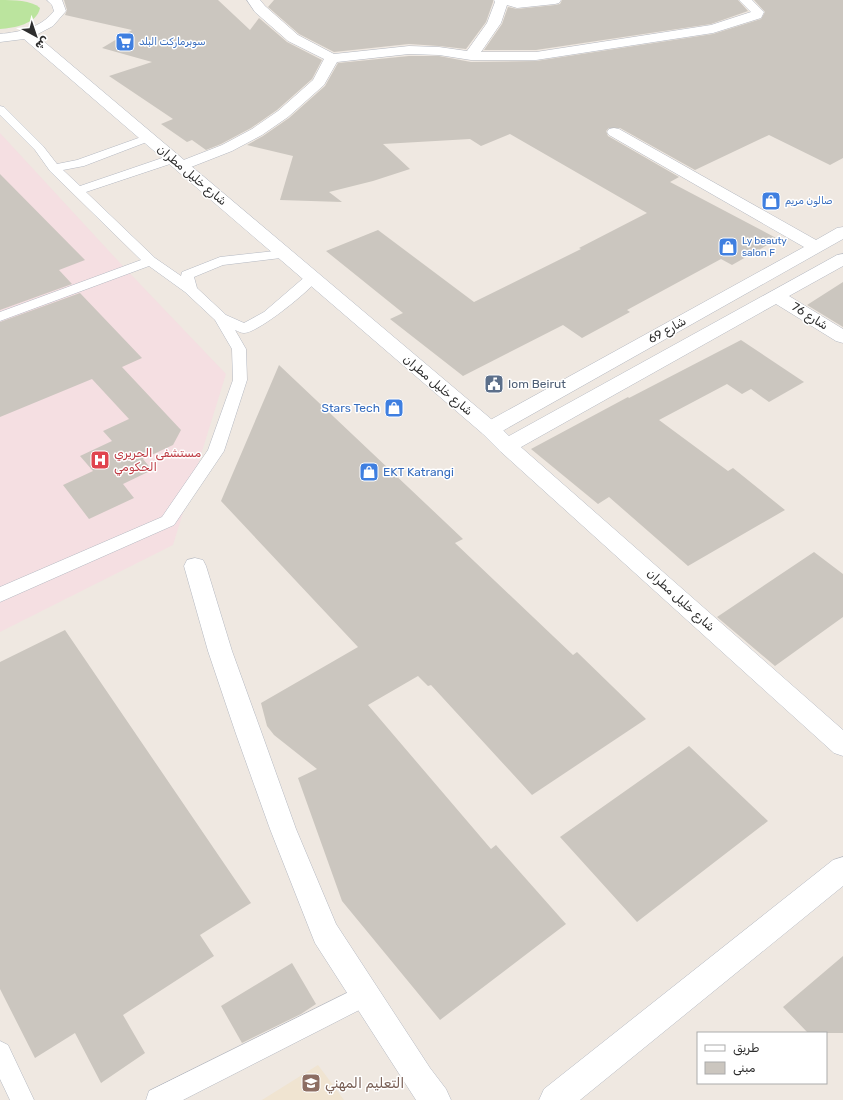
<svg xmlns="http://www.w3.org/2000/svg" width="843" height="1100" font-family="Rubik,'Noto Naskh Arabic',sans-serif">
	<style>
		.education { fill: #f0e4d1 }
		.medical { fill: #f5dfe2 }
		.green { fill: #bbe49e }
		.building { fill: #cbc6bf }
		.lines { fill: none; stroke-linecap: round; stroke-linejoin: round }
		.service-casing { stroke: #b4b8c1; stroke-width: 1 }
		.minor-casing { stroke: #b4b8c1; stroke-width: 1 }
		.tertiary-casing { stroke: #b4b8c1; stroke-width: 1 }
		.service { fill: #fff; fill-rule: evenodd }
		.minor { fill: #fff; fill-rule: evenodd }
		.tertiary { fill: #fff; fill-rule: evenodd }
		.labels { text-anchor: middle; dominant-baseline: central; stroke-width: 3; stroke-linejoin: round; paint-order: stroke }
		.far-shop-label { font-size: 10px; fill: #366cbe; stroke: #fff; text-anchor: start }
		.street-label { font-size: 12px; fill: #2e2e2e; stroke: #fff }
		.service-label { font-size: 12px; fill: #4e5e75; stroke: #fff; text-anchor: start }
		.shop-label { font-size: 12px; fill: #366cbe; stroke: #fff; text-anchor: end }
		.health-label { font-size: 12px; fill: #be3a42; stroke: #fff; text-anchor: start }
		.near-education-label { font-size: 14px; fill: #785e54; stroke: #fff; text-anchor: start }
	</style>
	<rect width="100%" height="100%" fill="#efe8e1"/>
	<!-- education -->
	<path class="education" d="M318,1065l26,35h-82z"/>
	<!-- medical -->
	<path class="medical" d="M0,133l120,130 106,111 -53,171 -173,87z"/>
	<!-- green -->
	<path class="green" d="M0,0c14,0 31,0 40,8 -3,16 -26,20 -40,21z"/>
	<!-- building -->
	<path class="building" d="M64,0h154l32,30 9,-12 28,24 35,18 -10,19 -35,31 -26,18 -30,16 -15,6 -14,-10 -5,2 -26,-18 12,-5 -64,-43 43,-14 -50,-14 30,-18 -67,-15 2,-5z
		M274,0h219v2l-7,20 -20,27 -27,-3 -30,-2 -75,8 -35,-18 -31,-27z
		M562,0h176l10,11 -37,13 -175,26h-52l18,-26 6,-17 9,2 38,-4 5,-1z
		M754,0h89v158l-13,7 -61,-30 -74,35 -75,-42h-11l-3,3 2,5 71,41 -9,5 108,57 -46,26 -11,-6 -94,51 3,2 -48,26 -19,-13 -100,51 -73,-57 13,-6 -77,-62 52,-21 96,72 107,-53 -2,-1 68,-35 -137,-79 -29,12 -11,-7 -87,5 27,25 -37,12 -44,11 13,10 -62,-2 13,-44 -46,-11 16,-9 26,-18 36,-32 13,-23 71,-7h30l32,6 65,-1 177,-27 48,-15 4,-7z
		M0,174l85,86 -26,10 13,14 -72,26z
		M843,282v45l-36,-22z
		M80,293l62,65 -20,9 59,63 -8,15 -30,14 9,11 -29,14 11,14 -45,21 -26,-34 30,-14 -13,-15 32,-15 -9,-10 26,-12 -37,-40 -92,38v-95z
		M741,340l63,42 -35,20 -18,-13 -9,5 -15,-10 -68,36 69,51 5,-3 52,42 -97,56 -79,-69 -11,7 -67,-55 97,-52 1,1z
		M279,365l184,174 -8,4 118,112 4,-3 69,67 -114,76 -101,-110 -3,1 -10,-10 -50,29 123,144 5,-4 70,79 -126,96 -98,-119 -44,-123 19,-9 -43,-34 -7,-9 -6,-23 97,-56 -137,-146z
		M814,552l29,22v43l-68,49 -58,-49z
		M65,630l186,273 -51,32 14,21 -91,59 22,38 -44,30 -26,-50 -40,25 -35,-69v-327z
		M689,746l79,75 -131,101 -77,-85z
		M843,956v77h-35l-25,-26z
		M292,963l24,41 -15,10 -59,29 -21,-37z"/>
	<g class="lines">
		<defs>
			<path id="service" d="M0,106l4,1 39,39 14,18 20,-4 67,-24h8l2,2 -2,2 -68,26 -21,4 17,16 88,-30h8l2,3 -2,3 -90,30 69,66 26,18 1,-4 38,-15 64,-7 5,1 2,3 -2,3 -66,8 -29,12 3,11 29,27 18,8 20,-11 43,-37h10l2,3c-8,12 -61,55 -75,55 -3,0 -6,-2 -9,-3l11,19 1,31 -23,71 -50,74 -174,77v-15l162,-70 46,-67 25,-70 -1,-31 -17,-29 -30,-28 -36,-26 -149,55v-9l141,-52 -91,-89 -15,-21 -35,-35z
				M365,984l8,3 3,8 -3,8 -190,97h-37l3,-9z
				M0,1041l8,4 26,55h-24l-10,-21z"/>
			<path id="minor" d="M247,0h13l5,6 33,29 36,19 75,-8 30,1 28,4 20,-28 8,-21 -1,-2h67l-2,3 -4,1 -38,4 -10,-3 -6,18 -20,29h55l175,-27 40,-13 -12,-12h13l12,12 -3,6 -48,15 -177,27h-65l-32,-5 -30,-1 -72,8 -13,23 -36,32 -26,18 -30,16 -46,18 -5,2 -5,-2 -3,-3 3,-3 46,-18 30,-16 26,-18 35,-31 11,-21 -36,-18 -33,-29z
				M614,128l5,1 197,111 21,-12 6,-1v12l-346,195 -7,2 -7,-2 -3,-5 3,-5 321,-177 -195,-112 -2,-3 2,-3z
				M843,254v12l-54,30 54,33v14l-7,-2 -60,-37 -262,147 -7,2 -7,-2 -3,-5 3,-5 337,-186z
				M195,558l8,2 3,6 26,85 30,83 34,95 40,95 94,144 16,21 5,11h-35l-101,-157 -4,-10 -41,-104 -34,-95 -28,-83 -24,-85 3,-6z
				M843,857v29l-263,214h-41l5,-11 289,-229z"/>
			<path id="tertiary" d="M47,0h15l4,11 -13,15 -17,9 461,389 17,17 329,289v26l-9,-3 -334,-302 -17,-17 -459,-395 -24,3v-8c20,-2 41,-6 54,-23l-2,-6z"/>
		</defs>
		<!-- service casing -->
		<use href="#service" class="service-casing"/>
		<!-- minor casing -->
		<use href="#minor" class="minor-casing"/>
		<!-- tertiary casing -->
		<use href="#tertiary" class="tertiary-casing"/>
		<!-- service -->
		<use href="#service" class="service"/>
		<!-- minor -->
		<use href="#minor" class="minor"/>
		<!-- tertiary -->
		<use href="#tertiary" class="tertiary"/>
	</g>
	<!-- icons -->
	<defs>
		<symbol id="supermarket-square" viewBox="-11 -11 22 22"><rect x="-9" y="-9" width="18" height="18" rx="4" fill="#3f7fe0" stroke="#fff"/><path d="M-6-5.5h2.5l.6 2H6L4.5 2H-2.5L-4.4-4H-6ZM-1.5 3.2a1.3 1.3 0 1 0 .1 0ZM3 3.2a1.3 1.3 0 1 0 .1 0Z" fill="#fff"/></symbol>
		<symbol id="shop-square" viewBox="-11 -11 22 22"><rect x="-9" y="-9" width="18" height="18" rx="4" fill="#3f7fe0" stroke="#fff"/><path d="M-5-2.5h2.3a2.7 3.5 0 0 1 5.4 0H5L5.5 6h-11ZM-1.5-2.5h3a1.5 2.3 0 0 0-3 0Z" fill="#fff"/></symbol>
		<symbol id="civic-square" viewBox="-11 -11 22 22"><rect x="-9" y="-9" width="18" height="18" rx="4" fill="#5c6f8a" stroke="#fff"/><path d="M-.6-6.5H3V-4.5H.6V-3L4-1V1h2V6H-6V1h2V-1L-.6-3ZM-1.2 2.5V6h2.4V2.5Z" fill="#fff"/></symbol>
		<symbol id="hospital-square" viewBox="-11 -11 22 22"><rect x="-9" y="-9" width="18" height="18" rx="4" fill="#e0444e" stroke="#fff"/><path d="M-5-5h3v3.5h4V-5h3V5h-3V1.5h-4V5h-3Z" fill="#fff"/></symbol>
		<symbol id="school-square" viewBox="-11 -11 22 22"><rect x="-9" y="-9" width="18" height="18" rx="4" fill="#8d6e63" stroke="#fff"/><path d="M0-5L7-2L0 1L-7-2ZM-4 1L0 2.5L4 1V4Q0 6-4 4Z" fill="#fff"/></symbol>
	</defs>
	<g fill-rule="evenodd">
		<use href="#supermarket-square" x="114" y="31" width="22" height="22"/>
		<use href="#shop-square" x="760" y="190" width="22" height="22"/>
		<use href="#shop-square" x="717" y="236" width="22" height="22"/>
		<use href="#civic-square" x="483" y="373" width="22" height="22"/>
		<use href="#shop-square" x="383" y="397" width="22" height="22"/>
		<use href="#hospital-square" x="89" y="449" width="22" height="22"/>
		<use href="#shop-square" x="358" y="461" width="22" height="22"/>
		<use href="#school-square" x="300" y="1072" width="22" height="22"/>
	</g>
	<g class="labels">
		<!-- far-shop labels -->
		<g class="far-shop-label">
			<text x="139" y="42">سوبرماركت البلد</text>
			<text x="785" y="201">صالون مريم</text>
			<text x="742" y="241">Ly beauty<tspan x="742" dy="12">salon F</tspan></text>
		</g>
		<!-- street labels -->
		<g class="street-label">
			<text transform="translate(192 175) rotate(40)">شارع خليل مطران</text>
			<text transform="translate(810 316) rotate(32)">شارع 76</text>
			<text transform="translate(667 330) rotate(-29)">شارع 69</text>
			<text transform="translate(438 385) rotate(40)">شارع خليل مطران</text>
			<text transform="translate(681 600) rotate(42)">شارع خليل مطران</text>
		</g>
		<!-- service labels -->
		<g class="service-label">
			<text x="508" y="384">Iom Beirut</text>
		</g>
		<!-- shop labels -->
		<g class="shop-label">
			<text x="380" y="408">Stars Tech</text>
			<text x="383" y="472" text-anchor="start">EKT Katrangi</text>
		</g>
		<!-- health labels -->
		<g class="health-label">
			<text x="114" y="453">مستشفى الحريري<tspan x="114" dy="14">الحكومي</tspan></text>
		</g>
		<!-- near-education labels -->
		<g class="near-education-label">
			<text x="325" y="1083">التعليم المهني</text>
		</g>
	</g>
	<!-- legend -->
	<rect x="697" y="1032" width="130" height="52" fill="#ffffff" stroke="#ababab"/>
	<rect x="705" y="1045" width="20" height="6" fill="#ffffff" stroke="#ababab"/>
	<text x="733" y="1052" font-size="12" fill="#2e2e2e">طريق</text>
	<rect x="705" y="1062" width="20" height="12" fill="#cbc6bf" stroke="#ababab"/>
	<text x="733" y="1072" font-size="12" fill="#2e2e2e">مبنى</text>
	<!-- north arrow -->
	<g transform="translate(36 36) rotate(140)" stroke="#ffffff" stroke-width="3" paint-order="stroke">
	<path d="M0-3L7 15L0 10L-7 15Z" fill="#2e2e2e"/>
	<text y="-6" font-size="11" font-weight="bold" text-anchor="middle" fill="#2e2e2e">ش</text>
	</g>
</svg>
